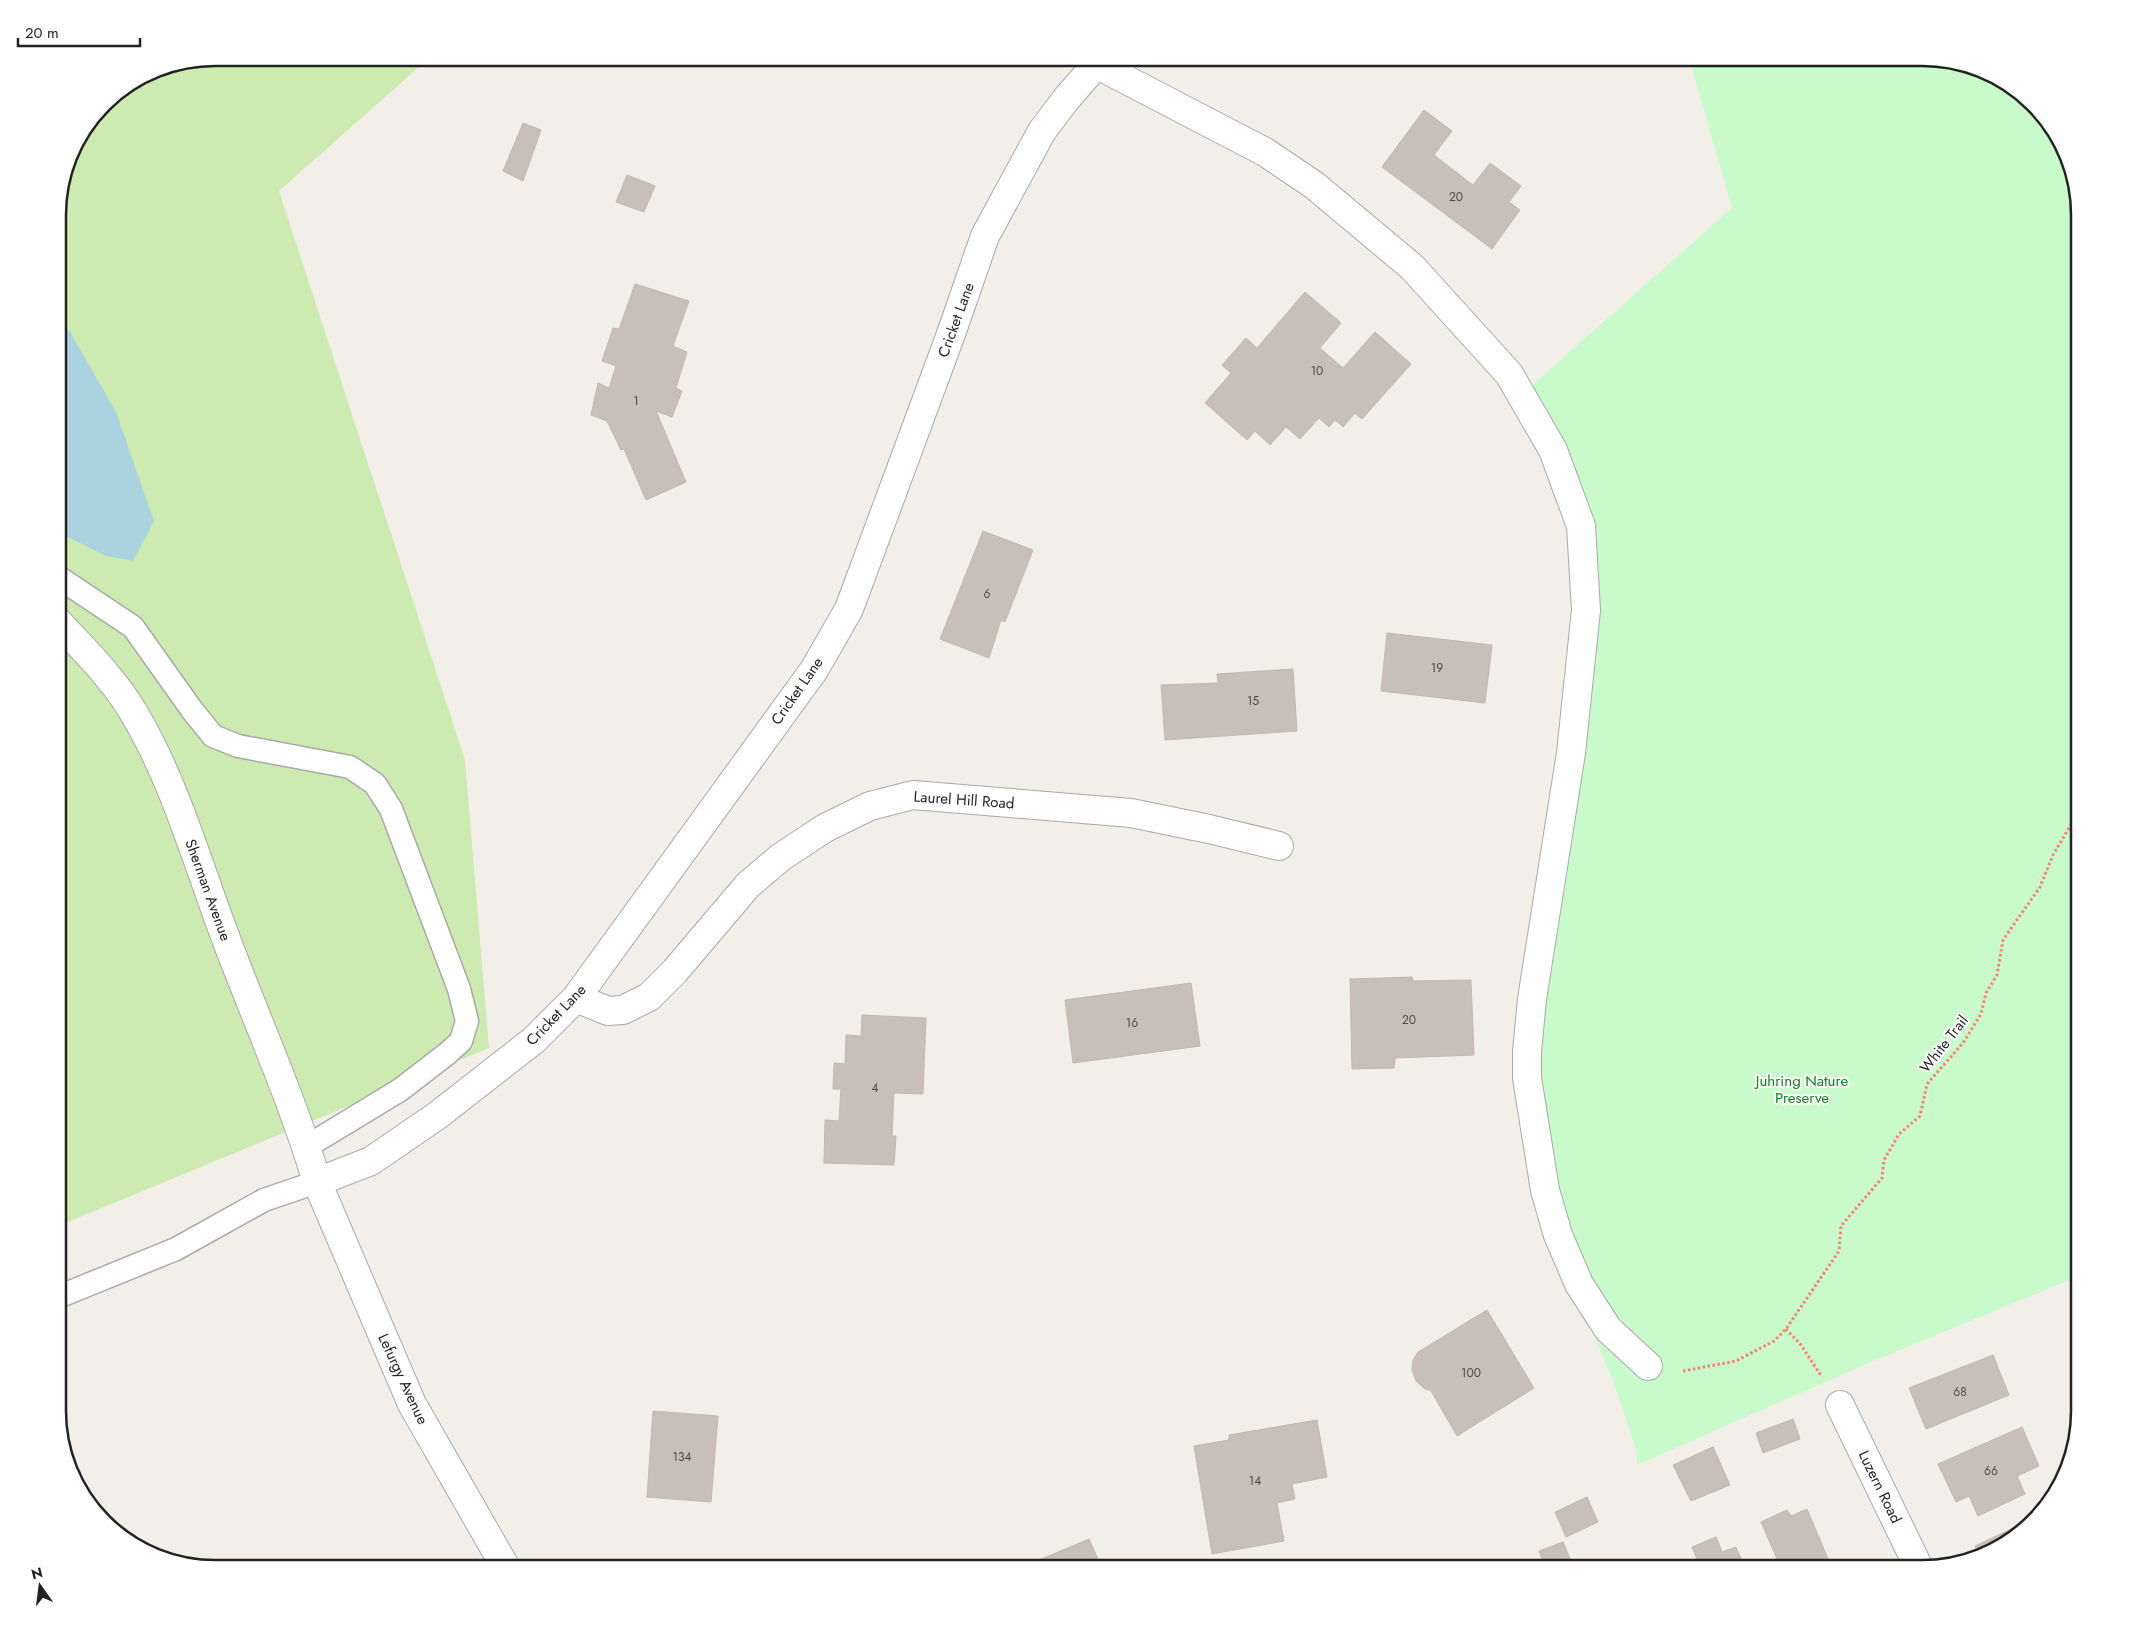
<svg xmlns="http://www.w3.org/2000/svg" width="2137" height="1626" font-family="Jost,sans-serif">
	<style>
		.grass { fill: #cdebb0 }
		.park { fill: #c8facc }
		.water { fill: #aad3df }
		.building { fill: #c7bfb8; stroke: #c4b6ab }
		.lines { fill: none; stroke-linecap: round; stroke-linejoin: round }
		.lane-casing { stroke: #a9a9a9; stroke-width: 25 }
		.street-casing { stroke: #a9a9a9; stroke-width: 30 }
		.path { stroke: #fa8072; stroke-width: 3; stroke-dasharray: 2.5 2.5; stroke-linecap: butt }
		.lane { stroke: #fff; stroke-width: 22 }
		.street { stroke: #fff; stroke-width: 28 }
		.labels { text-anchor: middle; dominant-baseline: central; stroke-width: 4; stroke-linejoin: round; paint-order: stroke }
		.number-label { font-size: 12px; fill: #4b4948 }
		.street-label { font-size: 15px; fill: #222; stroke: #fff }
		.park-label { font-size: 15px; fill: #0c8416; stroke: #fff }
		.rim { fill: none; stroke: #222; stroke-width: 2.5 }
	</style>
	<rect width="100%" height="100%" fill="#f2efe9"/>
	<!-- grass -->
	<path class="grass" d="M216,58h213l-150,133 186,569 24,288 -431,178v-1020l12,-51 34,-51 51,-35z"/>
	<!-- park -->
	<path class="park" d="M1689,58h233l50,8 46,24 45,55 16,70v1061l-208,86 -234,103 -1,-16 -20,-60 -45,-111 -43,-142 43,-383 10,-227 -59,-132 210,-186z"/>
	<!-- water -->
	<path class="water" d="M58,319l12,13 46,80 38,109 -21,40 -27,-5 -48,-24z"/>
	<!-- building -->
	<path class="building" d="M819,58h10l-6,5z
		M1424,110l28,21 -18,24 39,30 17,-22 31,23 -12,16 11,8 -28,39 -110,-82z
		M523,123l18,7 -18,51 -20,-10z
		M627,175l28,11 -11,26 -28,-10z
		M635,284l54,17 -16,45 14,6 -11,36 6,3 -10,26 -16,-6 30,71 -40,18 -22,-51 -3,1 -14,-29 -16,-6 7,-32 11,5 7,-22 -14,-5 11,-33 6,1z
		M1305,292l36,31 -21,25 23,20 32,-36 36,32 -49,55 -7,-6 -12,14 -8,-7 -6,7 -10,-9 -19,21 -14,-12 -16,18 -15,-14 -8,9 -42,-37 26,-30 -9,-8 24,-27 11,10z
		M983,531l50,19 -28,72 -4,-2 -12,38 -49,-19z
		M1387,633l105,12 -7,58 -104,-12z
		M1293,669l4,62 -132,9 -4,-55 57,-2 -1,-9z
		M1412,977l1,4 58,-1 3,75 -79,3 -1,10 -42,1 -2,-90z
		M1191,983l9,63 -127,17 -8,-63z
		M862,1015l64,3 -3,76 -29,-1 -2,43h4l-2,29 -70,-2 1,-43 14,1 2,-32h-8l1,-26 11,1 1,-29 15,1z
		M1487,1310l47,78 -77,48 -26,-45 -6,-2 -9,-8 -4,-11 1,-10 5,-8z
		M1993,1355l16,40 -83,34 -17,-41z
		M653,1411l65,5 -7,86 -64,-5z
		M1793,1419l7,20 -37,14 -7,-20z
		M1317,1420l10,57 -35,7 3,15 -18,4 7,38 -72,13 -18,-108 35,-6v-5z
		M2022,1427l17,39 -22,10 8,18 -47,22 -9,-20 -13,6 -18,-38z
		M1713,1447l17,38 -39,16 -18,-36z
		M1587,1497l11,25 -32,15 -11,-25z
		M1807,1509l25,59h-51l-20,-46 26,-12 4,6z
		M2030,1520l-39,32 -12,3 -4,-9z
		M1716,1537l6,15 14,-5 9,21h-53l8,-2 -8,-19z
		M1089,1539l13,29h-82z
		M1563,1542l11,26h-29l-6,-17z"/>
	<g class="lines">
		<defs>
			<path id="lane" d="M58,577l75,50 59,83 21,26 25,10 112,21 25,17 16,25 68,180 8,32 -6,20 -13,12 -48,37 -94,57
				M58,1297l118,-48 88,-49 53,-18"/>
			<path id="street" d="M1096,64l169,88 49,33 98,82 97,107 44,76 28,76 5,84 -15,143 -39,246 -5,53v26l18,112 13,45 21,49 29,45 40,37
				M58,622c27,29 57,58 77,93 42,71 66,160 96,237 29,76 63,152 86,230l95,222 94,164
				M576,998l32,13 15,-1 26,-13 26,-26 73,-86 33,-28 44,-29 45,-22 43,-11 218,18 78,16 70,17
				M317,1182l54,-21 67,-46 96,-75 42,-42 238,-328 35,-61 102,-275 34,-98 57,-105 25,-33 35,-40
				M1840,1405l79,163"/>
		</defs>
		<!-- lane casing -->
		<use href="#lane" class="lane-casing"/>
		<!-- street casing -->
		<use href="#street" class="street-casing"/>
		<!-- path -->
		<path class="path" d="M1786,1329l15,16 21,32
			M1683,1371l53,-10 38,-20 12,-12 53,-78 2,-25 41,-48 2,-18 15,-26 21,-18 7,-32 36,-41 18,-29 5,-21 11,-18 6,-35 37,-53 13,-32 26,-44"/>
		<!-- lane -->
		<use href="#lane" class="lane"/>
		<!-- street -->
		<use href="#street" class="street"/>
	</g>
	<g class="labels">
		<!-- number labels -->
		<g class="number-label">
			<text x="1456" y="197">20</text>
			<text x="1317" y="371">10</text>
			<text x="636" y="401">1</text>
			<text x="987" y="594">6</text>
			<text x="1437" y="668">19</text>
			<text x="1253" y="701">15</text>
			<text x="1409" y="1020">20</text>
			<text x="1132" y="1023">16</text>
			<text x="875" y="1088">4</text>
			<text x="1471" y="1373">100</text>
			<text x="1960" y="1392">68</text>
			<text x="682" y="1457">134</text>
			<text x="1991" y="1471">66</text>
			<text x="1255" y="1481">14</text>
		</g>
		<!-- street labels -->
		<g class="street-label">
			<text transform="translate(956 320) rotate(-70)">Cricket Lane</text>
			<text transform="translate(797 691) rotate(-55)">Cricket Lane</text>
			<text transform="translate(964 800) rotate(4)">Laurel Hill Road</text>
			<text transform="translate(208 890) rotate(70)">Sherman Avenue</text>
			<text transform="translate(556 1015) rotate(-46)">Cricket Lane</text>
			<text transform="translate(1944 1044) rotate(-52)">White Trail</text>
			<text transform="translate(403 1379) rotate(65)">Lefurgy Avenue</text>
			<text transform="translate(1880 1487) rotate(64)">Luzern Road</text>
		</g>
		<!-- park labels -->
		<g class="park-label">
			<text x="1802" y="1081">Juhring Nature<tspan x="1802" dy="17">Preserve</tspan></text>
		</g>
	</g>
	<!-- crop -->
	<path d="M0 0H2137V1626H0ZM215 66H1922A149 149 0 0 1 2071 215V1411A149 149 0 0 1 1922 1560H215A149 149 0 0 1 66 1411V215A149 149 0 0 1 215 66Z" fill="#fff" fill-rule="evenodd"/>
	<path class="rim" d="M215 66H1922A149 149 0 0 1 2071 215V1411A149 149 0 0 1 1922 1560H215A149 149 0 0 1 66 1411V215A149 149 0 0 1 215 66Z"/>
	<!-- north arrow -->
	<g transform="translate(40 1586) rotate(346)" stroke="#ffffff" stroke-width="4" paint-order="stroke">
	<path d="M0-4L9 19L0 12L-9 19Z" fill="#222222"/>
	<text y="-8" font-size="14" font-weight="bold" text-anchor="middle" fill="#222222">N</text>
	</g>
	<!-- scale -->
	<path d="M18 38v8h122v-8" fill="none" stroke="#222222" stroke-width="2.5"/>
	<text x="25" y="38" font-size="15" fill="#222222" stroke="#ffffff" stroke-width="4" paint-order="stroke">20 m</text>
</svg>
